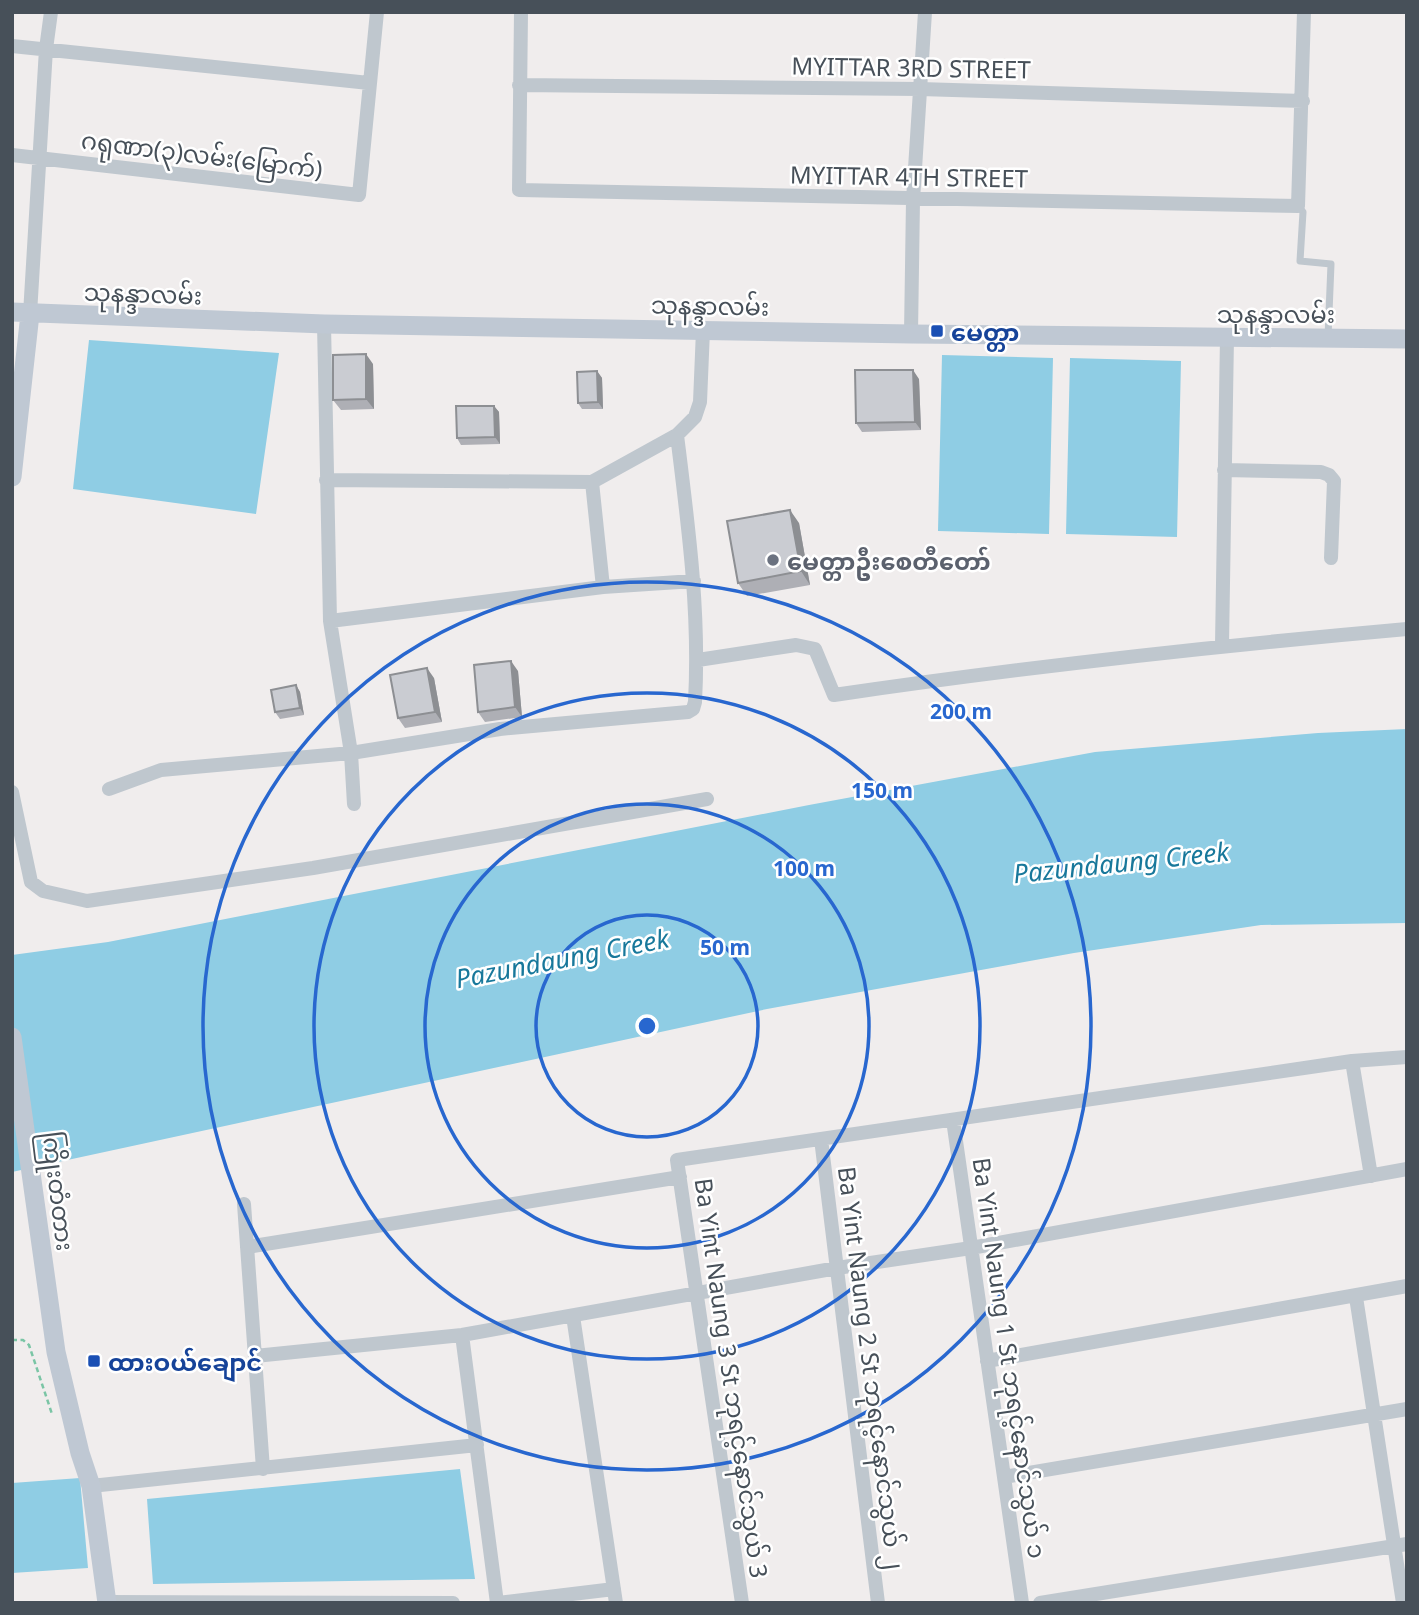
<svg xmlns="http://www.w3.org/2000/svg" width="1419" height="1615" font-family="'Noto Sans','Noto Sans Myanmar',sans-serif">
	<style>
		.water { fill: #8fcde4 }
		.lines { fill: none; stroke-linecap: round; stroke-linejoin: round }
		.path { stroke: #7ac5a5; stroke-width: 2.5; stroke-dasharray: 5 3.5; stroke-linecap: butt }
		.lane { stroke: #bfc7ce; stroke-width: 7 }
		.street { stroke: #bfc7ce; stroke-width: 14 }
		.secondary { stroke: #bfc8d3; stroke-width: 19 }
		.wall { fill: #aeafb5 }
		.shaded-wall { fill: #8d8f93 }
		.building { fill: #caccd2; stroke: #8d8f93; stroke-width: 2 }
		.ring { fill: none; stroke: #2867cf; stroke-width: 3.5 }
		.transit-dot { fill: #1a4fb4; stroke: #fff; stroke-width: 2.5 }
		.worship-dot { fill: #6b7280; stroke: #fff; stroke-width: 2.5 }
		.labels { text-anchor: middle; dominant-baseline: central; stroke-width: 5; stroke-linejoin: round; paint-order: stroke }
		.street-label { font-size: 24px; fill: #475059; stroke: #fff }
		.transit-label { font-size: 24px; font-weight: bold; fill: #164399; stroke: #fff; text-anchor: start }
		.worship-label { font-size: 24px; font-weight: bold; fill: #5b616d; stroke: #fff; text-anchor: start }
		.water-label { font-size: 26px; font-style: italic; fill: #18789b; stroke: #fff }
		.centre { fill: #2867cf; stroke: #fff; stroke-width: 3.5 }
		.ring-label { font-size: 21px; text-anchor: middle; font-weight: bold; fill: #2867cf; stroke: #fff; stroke-width: 5; stroke-linejoin: round; paint-order: stroke }
	</style>
	<rect width="100%" height="100%" fill="#f0eded"/>
	<!-- water -->
	<path class="water" d="M89,340l190,13 -23,161 -183,-25z
		M942,355l111,3 -4,176 -111,-3z
		M1070,358l111,3 -4,176 -111,-3z
		M1407,729v194l-146,2 -187,28 -307,56 -755,163v-217l96,-13 701,-137 286,-53 223,-19z
		M460,1469l15,110 -322,5 -6,-85z
		M80,1478l8,90 -76,5v-90z"/>
	<g class="lines">
		<!-- path -->
		<path class="path" d="M12,1340h11l6,5 23,69"/>
		<!-- lane -->
		<path class="lane" d="M1298,206l5,6 -3,49 31,3 -3,73"/>
		<!-- street -->
		<path class="street" d="M521,12l-2,178 779,16 6,-194
			M12,46l357,37
			M519,85l401,4 383,12
			M12,155l347,40 18,-183
			M30,314l16,-265 5,-37
			M324,324l6,297 21,132 3,51
			M911,334l2,-134 12,-188
			M1224,470l97,2 8,3 5,6 -3,77
			M326,480l266,2 85,-47 18,-18 5,-15 3,-72
			M592,482l11,105
			M330,621l273,-34 91,-6
			M1222,645l5,-308
			M698,660l98,-15 19,4 19,46c190,-28 381,-49 573,-66
			M109,789l52,-19 190,-17 149,-24 188,-17 5,-3 2,-7c5,-90 -7,-178 -18,-267
			M12,792l19,90 12,9 44,10 226,-33 394,-69
			M1352,1061l55,-4
			M953,1120l69,483
			M821,1139l57,464
			M244,1204l19,265
			M247,1247l433,-70
			M1356,1297l47,306
			M573,1316l43,287
			M462,1335l35,268
			M255,1356l207,-21 375,-67 134,-20 436,-79
			M987,1361l420,-75
			M1004,1477l403,-68
			M91,1486l386,-41
			M107,1602l346,1
			M498,1603l116,-14
			M742,1603l-65,-443 675,-99 19,115
			M1040,1603l367,-59"/>
		<!-- secondary -->
		<path class="secondary" d="M12,312l312,12 587,10 496,5
			M12,477l18,-163
			M12,1037l44,315 24,101 11,33 16,117"/>
	</g>
	<!-- wall -->
	<path class="wall" d="M373,364l1,45 -33,1 -8,-10z
		M597,371l5,7 1,31h-21l-4,-6z
		M919,379l2,51 -59,2 -6,-9z
		M494,406l5,6 1,32 -39,1 -4,-7z
		M799,523l11,62 -63,11 -9,-13z
		M518,671l4,46 -37,5 -7,-10z
		M434,678l8,44 -37,6 -7,-10z
		M296,685l4,7 4,23 -24,4 -5,-7z"/>
	<!-- shaded-wall -->
	<path class="shaded-wall" d="M366,354l7,10 1,45 -8,-10z
		M913,370l6,9 2,51 -6,-8z
		M597,371l5,7 1,31 -5,-7z
		M494,406l5,6 1,32 -5,-7z
		M790,510l9,13 11,62 -9,-14z
		M511,661l7,10 4,46 -7,-10z
		M427,668l7,10 8,44 -7,-10z
		M296,685l4,7 4,23 -4,-7z"/>
	<!-- building -->
	<path class="building" d="M366,354v45l-33,1v-45z
		M855,370h58l2,52 -59,1z
		M597,371l1,31 -20,1 -1,-31z
		M456,406h38l1,31 -38,1z
		M790,510l11,61 -63,12 -11,-62z
		M511,661l4,46 -37,5 -4,-47z
		M427,668l8,44 -37,6 -8,-43z
		M296,685l4,23 -25,4 -4,-22z"/>
	<!-- distance rings -->
	<g class="ring">
		<circle cx="647" cy="1026" r="111"/>
		<circle cx="647" cy="1026" r="222"/>
		<circle cx="647" cy="1026" r="333"/>
		<circle cx="647" cy="1026" r="444"/>
	</g>
	<!-- markers -->
	<g class="transit-dot">
		<rect x="930" y="324" width="14" height="14" rx="3.5"/>
		<rect x="87" y="1354" width="14" height="14" rx="3.5"/>
	</g>
	<circle class="worship-dot" cx="773" cy="560" r="7"/>
	<g class="labels">
		<!-- street labels -->
		<g class="street-label">
			<text transform="translate(911 67) rotate(1)">MYITTAR 3RD STREET</text>
			<text transform="translate(202 154) rotate(7)">ဂရုဏာ(၃)လမ်း(မြောက်)</text>
			<text transform="translate(909 176) rotate(1)">MYITTAR 4TH STREET</text>
			<text transform="translate(143 293) rotate(2)">သုနန္ဒာလမ်း</text>
			<text transform="translate(710 305) rotate(1)">သုနန္ဒာလမ်း</text>
			<text x="1276" y="313">သုနန္ဒာလမ်း</text>
			<text transform="translate(59 1191) rotate(83)">ကြိုးတံတား</text>
			<text transform="translate(1010 1358) rotate(82)">Ba Yint Naung 1 St ဘုရင့်နောင်သွယ် ၁</text>
			<text transform="translate(872 1368) rotate(83)">Ba Yint Naung 2 St ဘုရင့်နောင်သွယ် ၂</text>
			<text transform="translate(732 1378) rotate(82)">Ba Yint Naung 3 St ဘုရင့်နောင်သွယ် 3</text>
		</g>
		<!-- transit labels -->
		<g class="transit-label">
			<text x="951" y="331">မေတ္တာ</text>
			<text x="108" y="1361">ထားဝယ်ချောင်</text>
		</g>
		<!-- worship labels -->
		<g class="worship-label">
			<text x="787" y="560">မေတ္တာဦးစေတီတော်</text>
		</g>
		<!-- water labels -->
		<g class="water-label">
			<text transform="translate(1121 862) rotate(-6)">Pazundaung Creek</text>
			<text transform="translate(562 958) rotate(-11)">Pazundaung Creek</text>
		</g>
	</g>
	<circle cx="647" cy="1026" r="10" class="centre"/>
	<g class="ring-label">
		<text x="961" y="719">200 m</text>
		<text x="882" y="798">150 m</text>
		<text x="804" y="876">100 m</text>
		<text x="725" y="955">50 m</text>
	</g>
	<!-- border -->
	<rect width="1419" height="1615" fill="none" stroke="#475059" stroke-width="28"/>
</svg>
